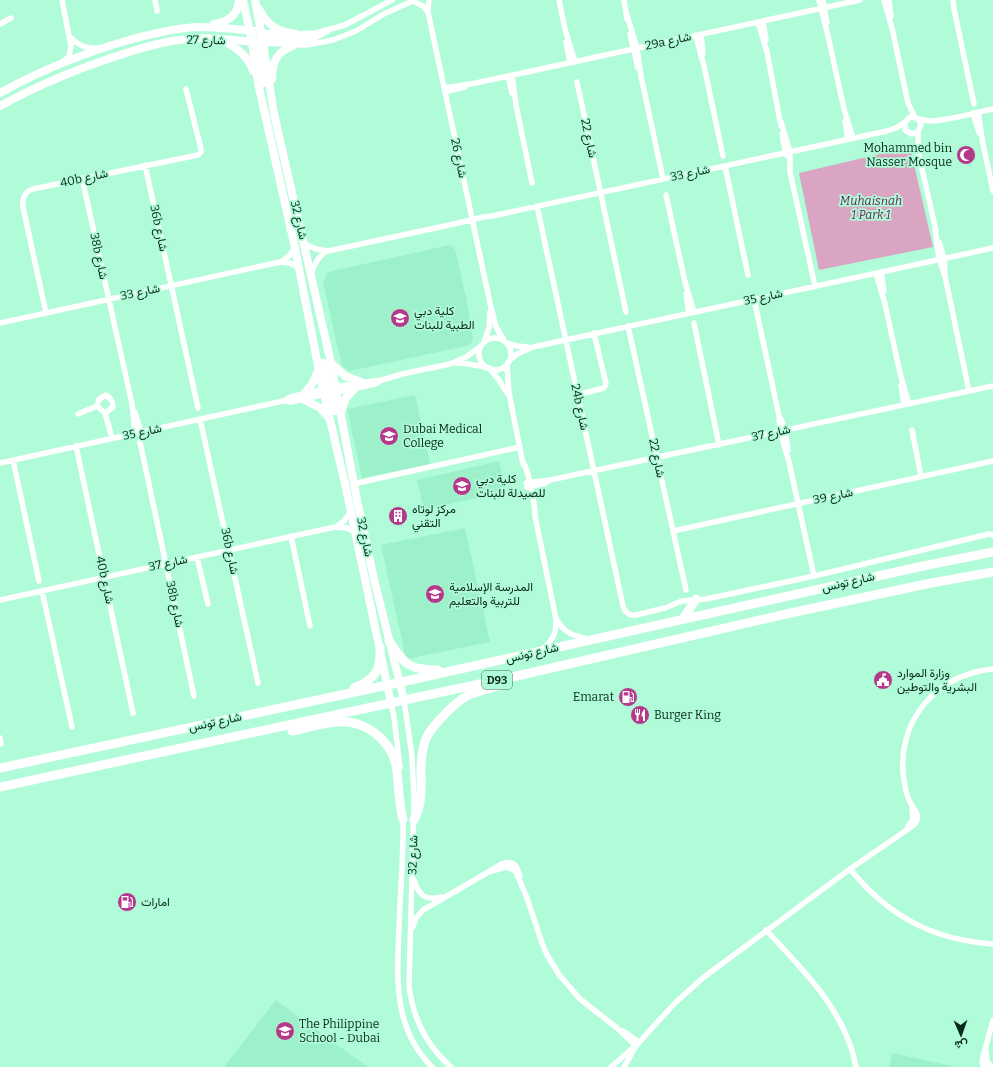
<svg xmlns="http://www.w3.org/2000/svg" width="993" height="1067" font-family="Bitter,Vazirmatn,serif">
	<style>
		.built { fill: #9df1ca }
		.green { fill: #d9a5c3 }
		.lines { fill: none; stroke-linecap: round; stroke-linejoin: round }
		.street { stroke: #fff; stroke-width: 5.5 }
		.secondary { stroke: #fff; stroke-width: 8 }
		.primary { stroke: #fff; stroke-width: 9 }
		.labels { text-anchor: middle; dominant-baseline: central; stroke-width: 3.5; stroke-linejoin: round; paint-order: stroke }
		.shield { fill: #b0fbd8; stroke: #3b6854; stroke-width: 1 }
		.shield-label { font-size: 11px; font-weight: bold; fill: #09291c }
		.street-label { font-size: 12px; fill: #09291c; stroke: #b0fbd8 }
		.poi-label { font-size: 12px; fill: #09291c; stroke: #b0fbd8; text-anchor: start }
		.park-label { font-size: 12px; font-style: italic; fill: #6a1e51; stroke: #b0fbd8 }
	</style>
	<rect width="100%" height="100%" fill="#b0fbd8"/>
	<!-- built -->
	<path class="built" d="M450,245l4,2 2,6 10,44 7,42 -3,6 -120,26 -8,-5 -19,-84 5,-10z
		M415,395l15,69 -68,14 -15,-69z
		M499,461l7,30 -82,19 -7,-30z
		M465,528l25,114 -84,17 -25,-114z
		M276,1000l78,57 14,10h-144z
		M892,1053l64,14h-67z"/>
	<!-- green -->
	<path class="green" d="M910,147l23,100 -114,23 -20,-97z"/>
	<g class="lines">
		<!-- street -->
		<path class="street" d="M62,0l9,46 -2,10 -6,6
			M155,0l2,11
			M429,0l-1,12 62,291 6,24 9,15
			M559,0l6,29 10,33
			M624,0l3,19
			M819,0l9,36 16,73 9,29
			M823,0l4,23
			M884,0l8,28 16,75 7,14
			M889,0l2,16
			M953,0l1,9 20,95
			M413,1l10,5 5,6
			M627,15l10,33 4,28 22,103
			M763,21l3,19
			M758,22l9,30 14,74
			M0,24l11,-6
			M261,32l24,2
			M294,34l22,-1 29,-8 47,-25
			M630,34l8,34
			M701,34l2,20
			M696,36l8,30 19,90
			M71,38c7,7 16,11 26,10
			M566,42l4,21
			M263,43l44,2 26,-5 23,-9 28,-17 31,-14
			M512,75l4,30 16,78
			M508,76l4,17
			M577,82l49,230
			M444,88l32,-5 384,-83
			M445,92l20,-5
			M978,112l5,32 10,47
			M973,113l6,20
			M919,120l2,5 -3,7 -6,2 -7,-4v-8l5,-5c7,0 12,4 21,4 20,-1 43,-8 62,-12
			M845,121l3,18
			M781,122l9,30v20l25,114
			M918,132v19l18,80
			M782,134l4,21
			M145,165l53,243
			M725,166l23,109
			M82,178l50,226 3,29
			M666,195l19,87 9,30
			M537,206l86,400c2,6 6,10 13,9l29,-7 17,-7 24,-2 108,-23 175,-42 4,1
			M935,229l4,30 6,17 24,115
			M939,242l5,16 1,14
			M305,244l11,5 12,2 126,-27 29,-7 9,-1 395,-85 9,-3 9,-6
			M281,262l8,-6 6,-8
			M881,272l3,19
			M311,273c4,-9 7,-17 16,-22
			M876,273l9,31 15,69 9,31
			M686,294l3,19
			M754,299l25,117 1,15 9,31 25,114
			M46,313l-23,-106c-1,-9 1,-15 10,-18l165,-34 3,-3v-3l-15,-60
			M0,323l280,-61 10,1 9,5
			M694,323l25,122
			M628,326l58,264
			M479 354a16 16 0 1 1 32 0a16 16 0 1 1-32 0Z
			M484,342l5,-14 1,-16
			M507,343l10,3 11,1
			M508,362l9,-8 16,-7 460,-99
			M456,363l12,1 17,3
			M507,364l2,29 14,71
			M489,368l10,12 8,13
			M901,385l3,20
			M333,387l47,-7
			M335,393l40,-9 7,-4 20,-6 48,-10 16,-7 14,-10
			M577,395l27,-7 2,-4 -12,-51
			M284,401l6,-4 35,-8
			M97,406l8,7 7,25
			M135,412l6,20
			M78,414l19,-8 2,-7 7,-4c5,4 7,6 7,12l-8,6
			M200,419l58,264
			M781,419l4,11 3,20
			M912,430l9,46
			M140,442l54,254
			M76,446l57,267
			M13,460l26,121
			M523,462c6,10 12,42 12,54l21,103c0,15 -2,19 -13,30
			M0,463l283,-62 8,1 35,-8
			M526,483l24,-3 443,-94
			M353,484l167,-37
			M527,487l19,-4
			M336,527l11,1 8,4
			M673,531l320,-70
			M291,536l19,90
			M197,557l11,47
			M42,591l30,136
			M0,600l335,-73 8,-5 8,-10
			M557,620c7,13 17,16 31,19
			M404,700l8,56 2,42 -5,188c4,33 17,59 42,81
			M391,703l3,14 6,51
			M0,738l1,6
			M403,816c1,38 -3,76 -4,113 -2,51 -6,99 33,138
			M908,826l5,-7 -1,-10
			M850,869c38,47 83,71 143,75
			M492,871l14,-4 5,2 5,3 11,26 15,45 5,12 13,21 20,23 37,29 19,18
			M414,880c5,16 12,21 28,17
			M413,927l3,-9 7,-8 79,-46c12,-5 16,3 18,13
			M766,930c37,40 80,81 90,137
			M623,1031l16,11
			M986,1051l1,10 5,6
			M611,1067l23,-20
			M624,1067l12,-21 15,-17 24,-26 29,-26 146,-108 64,-44c3,-3 4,-7 3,-11 -1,-3 -3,-5 -5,-8 -4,-7 -7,-18 -8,-26 -9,-58 32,-106 89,-111
			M985,1067l-3,-4 1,-6 10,-37"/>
		<!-- secondary -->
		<path class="secondary" d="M243,0l8,36 7,47 37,165 26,133 24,103 46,219
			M255,0l8,43 11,71 57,249 26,137 17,79 30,121
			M259,9c9,17 18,22 37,25
			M214,24c14,-2 24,-9 25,-24
			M258,39h43l13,-2 12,-6
			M224,41c13,7 24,15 29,30
			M258,49l6,34
			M272,79c1,-19 4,-27 23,-34
			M0,93c43,-24 89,-42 136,-55 20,-5 40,-10 60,-11 20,0 39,2 58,4
			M0,106c40,-22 82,-39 126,-53 17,-5 34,-11 53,-13 27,-4 57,0 84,3
			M323,363c2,10 2,24 12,29
			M331,363l14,13 16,6
			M323,389c10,3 10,13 12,22
			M304,394l8,-10 7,-15
			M303,399l17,9 9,10
			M341,412l5,-14 9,-10"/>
		<!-- primary -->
		<path class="primary" d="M683,619l13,-20
			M389,641c15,24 21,29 49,29
			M354,688c22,-9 27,-18 26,-41
			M292,731c15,-3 30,-8 45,-9 27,-3 53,17 59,43 3,18 2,36 7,54
			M0,768l388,-83 535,-119 70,-14
			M0,787l521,-112 265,-61 145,-31 62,-11
			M414,820c9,-17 7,-34 7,-52 1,-29 6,-36 26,-56 7,-7 13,-13 22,-17 11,-5 24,-7 35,-11"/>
	</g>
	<!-- icons -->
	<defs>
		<symbol id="mosque-disc" viewBox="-11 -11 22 22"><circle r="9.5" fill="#b4398b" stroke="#b0fbd8"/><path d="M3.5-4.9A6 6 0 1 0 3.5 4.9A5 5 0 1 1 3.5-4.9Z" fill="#fff"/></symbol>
		<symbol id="university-disc" viewBox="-11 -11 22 22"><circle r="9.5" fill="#b4398b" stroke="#b0fbd8"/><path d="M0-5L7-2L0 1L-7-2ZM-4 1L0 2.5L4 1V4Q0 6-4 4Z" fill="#fff"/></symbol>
		<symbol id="building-disc" viewBox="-11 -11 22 22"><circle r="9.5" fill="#b4398b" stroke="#b0fbd8"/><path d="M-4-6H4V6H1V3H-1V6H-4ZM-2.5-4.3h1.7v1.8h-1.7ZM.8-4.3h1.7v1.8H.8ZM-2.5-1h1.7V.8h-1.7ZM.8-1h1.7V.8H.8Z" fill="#fff"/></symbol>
		<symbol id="school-disc" viewBox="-11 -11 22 22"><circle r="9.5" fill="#b4398b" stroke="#b0fbd8"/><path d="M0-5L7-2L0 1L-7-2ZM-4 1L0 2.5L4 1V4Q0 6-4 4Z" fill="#fff"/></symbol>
		<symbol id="civic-disc" viewBox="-11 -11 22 22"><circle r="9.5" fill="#b4398b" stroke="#b0fbd8"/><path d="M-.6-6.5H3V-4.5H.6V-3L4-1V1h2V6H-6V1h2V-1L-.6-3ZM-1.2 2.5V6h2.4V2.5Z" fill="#fff"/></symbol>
		<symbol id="fuel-disc" viewBox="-11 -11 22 22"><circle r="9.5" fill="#b4398b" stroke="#b0fbd8"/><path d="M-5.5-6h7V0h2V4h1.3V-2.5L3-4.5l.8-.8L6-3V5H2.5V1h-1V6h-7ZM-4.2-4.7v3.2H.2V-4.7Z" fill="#fff"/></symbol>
		<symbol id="restaurant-disc" viewBox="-11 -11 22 22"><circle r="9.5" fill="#b4398b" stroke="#b0fbd8"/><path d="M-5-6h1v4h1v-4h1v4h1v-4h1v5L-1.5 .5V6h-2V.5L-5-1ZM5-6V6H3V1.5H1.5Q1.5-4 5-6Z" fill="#fff"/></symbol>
	</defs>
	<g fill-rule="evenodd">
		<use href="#mosque-disc" x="955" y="144" width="22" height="22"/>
		<use href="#university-disc" x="389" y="307" width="22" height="22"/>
		<use href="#university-disc" x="378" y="425" width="22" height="22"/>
		<use href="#university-disc" x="451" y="475" width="22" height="22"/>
		<use href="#building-disc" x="387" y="505" width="22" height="22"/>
		<use href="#school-disc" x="424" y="583" width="22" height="22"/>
		<use href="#civic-disc" x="872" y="669" width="22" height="22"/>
		<use href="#fuel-disc" x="617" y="686" width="22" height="22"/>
		<use href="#restaurant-disc" x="629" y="704" width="22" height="22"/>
		<use href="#fuel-disc" x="116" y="891" width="22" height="22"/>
		<use href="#school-disc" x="274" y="1020" width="22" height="22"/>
	</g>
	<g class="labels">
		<!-- shield labels -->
		<rect class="shield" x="482" y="671" width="30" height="18" rx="3"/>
		<g class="shield-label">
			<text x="497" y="680">D93</text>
		</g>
		<!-- street labels -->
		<g class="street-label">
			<text transform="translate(206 40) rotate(1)">شارع 27</text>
			<text transform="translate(668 41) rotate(-12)">29a شارع</text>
			<text transform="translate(589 138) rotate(78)">شارع 22</text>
			<text transform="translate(459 158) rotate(78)">شارع 26</text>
			<text transform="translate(690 173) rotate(-12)">شارع 33</text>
			<text transform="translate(84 178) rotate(-12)">40b شارع</text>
			<text transform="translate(299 220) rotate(77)">شارع 32</text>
			<text transform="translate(159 228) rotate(78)">36b شارع</text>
			<text transform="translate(99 256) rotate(78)">38b شارع</text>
			<text transform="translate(140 292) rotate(-12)">شارع 33</text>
			<text transform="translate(763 297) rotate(-12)">شارع 35</text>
			<text transform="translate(580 407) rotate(78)">24b شارع</text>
			<text transform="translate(142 432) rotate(-12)">شارع 35</text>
			<text transform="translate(771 433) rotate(-12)">شارع 37</text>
			<text transform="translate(657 458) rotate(78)">شارع 22</text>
			<text transform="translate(833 496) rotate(-12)">شارع 39</text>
			<text transform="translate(365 537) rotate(78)">شارع 32</text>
			<text transform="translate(230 551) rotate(78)">36b شارع</text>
			<text transform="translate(168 563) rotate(-12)">شارع 37</text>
			<text transform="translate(105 580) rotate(78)">40b شارع</text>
			<text transform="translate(848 582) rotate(-13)">شارع تونس</text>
			<text transform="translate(175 604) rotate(78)">38b شارع</text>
			<text transform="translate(532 653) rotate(-13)">شارع تونس</text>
			<text transform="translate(215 722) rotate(-12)">شارع تونس</text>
			<text transform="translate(413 855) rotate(-88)">شارع 32</text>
		</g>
		<!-- poi labels -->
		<g class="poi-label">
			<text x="952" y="148" text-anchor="end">Mohammed bin<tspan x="952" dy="14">Nasser Mosque</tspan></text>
			<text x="414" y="311">كلية دبي<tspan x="414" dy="14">الطبية للبنات</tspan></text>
			<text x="403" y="429">Dubai Medical<tspan x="403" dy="14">College</tspan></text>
			<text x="476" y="479">كلية دبي<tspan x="476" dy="14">للصيدلة للبنات</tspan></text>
			<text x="412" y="509">مركز لوتاه<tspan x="412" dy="14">التقني</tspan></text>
			<text x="449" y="587">المدرسة الإسلامية<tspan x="449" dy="14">للتربية والتعليم</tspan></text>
			<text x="897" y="673">وزارة الموارد<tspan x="897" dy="14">البشرية والتوطين</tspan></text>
			<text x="614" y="697" text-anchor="end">Emarat</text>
			<text x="654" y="715">Burger King</text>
			<text x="141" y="902">امارات</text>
			<text x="299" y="1024">The Philippine<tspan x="299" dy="14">School - Dubai</tspan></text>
		</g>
		<!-- park labels -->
		<g class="park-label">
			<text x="871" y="201">Muhaisnah<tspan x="871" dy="14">1 Park 1</tspan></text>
		</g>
	</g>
	<!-- north arrow -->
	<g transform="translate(961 1035) rotate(178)" stroke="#b0fbd8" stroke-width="3" paint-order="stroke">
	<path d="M0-3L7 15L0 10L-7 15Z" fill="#09291c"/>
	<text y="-6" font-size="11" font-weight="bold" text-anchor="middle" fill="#09291c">ش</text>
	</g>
</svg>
